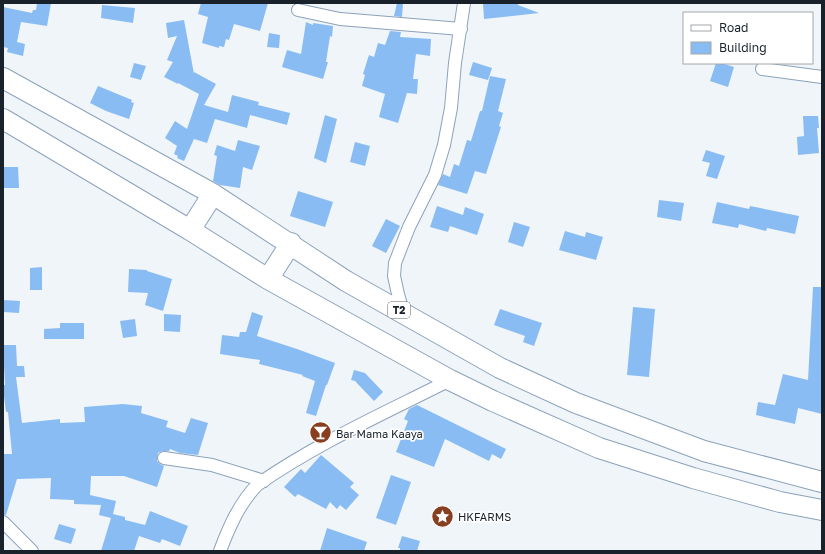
<svg xmlns="http://www.w3.org/2000/svg" width="825" height="554" font-family="'Golos Text',sans-serif">
	<style>
		.building { fill: #89bcf3 }
		.lines { fill: none; stroke-linecap: round; stroke-linejoin: round }
		.minor-casing { stroke: #8ca2ba; stroke-width: 14 }
		.trunk-casing { stroke: #8ca2ba; stroke-width: 22 }
		.minor { stroke: #fff; stroke-width: 12 }
		.trunk { stroke: #fff; stroke-width: 20 }
		.labels { text-anchor: middle; dominant-baseline: central; stroke-width: 3.5; stroke-linejoin: round; paint-order: stroke }
		.shield { fill: #fff; stroke: #5e646b; stroke-width: 1 }
		.shield-label { font-size: 10px; font-weight: bold; fill: #19212b }
		.poi-label { font-size: 11px; fill: #19212b; stroke: #fff; text-anchor: start }
	</style>
	<rect width="100%" height="100%" fill="#f0f5fa"/>
	<!-- building -->
	<path class="building" d="M37,3h14l-4,23 -26,-4 -4,20 8,2 -2,12 -16,-4 1,-4 -5,-1v-40l29,6 1,-3h3z
		M201,3h67l-8,28 -26,-7 -5,16 -3,-1 -2,8 -5,-1v2l-17,-5 6,-26 -10,-3z
		M397,3h6l-1,14 -8,-1z
		M483,3h35v2l21,8 -55,6z
		M102,5l33,3 -2,15 -32,-5z
		M184,20l10,54v-2l22,12 -12,21 24,7 4,-17 27,7 -1,3 32,8 -3,12 -37,-10 -3,13 -32,-9 -8,24 -13,-4 -10,22 -7,-3 1,-2 -4,-2 3,-8 -12,-8 10,-17 12,8 12,-35 -21,-11v1l-14,-7 9,-15 -6,-2 10,-24 -9,2 -2,-15z
		M306,22l7,3v-2l20,3 -1,11 -2,-1 -4,26h2l-5,17 -41,-12 5,-17 14,4z
		M390,31l11,1 -1,5 31,2 -1,17 -14,-2 -3,25h5l-1,15 -10,-1 -9,30 -19,-6 6,-23 -23,-8 3,-11 -2,-1 6,-19 5,2 4,-14 7,2z
		M269,33l11,2 -1,13 -12,-1z
		M473,62l19,6 -4,12 -19,-5z
		M134,63l12,3 -5,14 -11,-3z
		M716,63h5l13,4 -6,20 -18,-6z
		M490,76l16,3 -8,32 5,2 -4,13 2,1 -15,47 -11,-3 -8,23 -29,-9 5,-11 7,3 4,-13 5,2 8,-26 4,1 9,-30h2z
		M98,86l34,14 -1,2 3,1 -5,16 -23,-8 -16,-8z
		M325,115l12,4 -11,44 -12,-5z
		M803,116h15l1,12h-2l2,25 -21,2 -1,-18 7,-1z
		M238,140l22,6 -8,24 -9,-3 -3,21 -20,-3 -7,-4 4,-25 -3,-1 3,-10 18,6z
		M355,142l15,4 -5,20 -15,-4z
		M706,150l19,6 -8,23 -11,-3 4,-13 -8,-2z
		M3,167h15l1,21h-16z
		M298,191l35,11 -8,25 -35,-11z
		M659,200l25,3 -3,18 -24,-4z
		M717,202l32,7 1,-3 49,10 -4,18 -28,-6 -1,3 -27,-7 -1,4 -26,-5z
		M437,206l26,9 2,-8 19,7 -7,21 -27,-9 -2,6 -18,-5z
		M386,219l14,7 -14,27 -14,-7z
		M514,222l16,5 -7,20 -15,-5z
		M565,231l20,6 1,-5 17,5 -7,23 -37,-10z
		M42,267v23h-12v-22z
		M129,269l18,1v1l25,8 -9,32 -18,-6 3,-12 -20,-1z
		M813,287h9v127l-24,-6 -3,16 -39,-9 2,-13 17,3 8,-31 25,6z
		M3,300l17,1 -1,12 -16,-1z
		M633,307l22,2 -6,68 -22,-2z
		M500,309l42,14 -8,23 -11,-4 2,-6 -31,-11z
		M252,312l11,4 -6,20 40,13 38,14 -8,22h-1l-10,31 -10,-3 9,-32 -13,-5 1,-1 -44,-11 1,-4 -40,-6 2,-19 17,2 1,-5h6z
		M164,314l17,1 -1,17 -16,-1z
		M135,319l2,17 -14,2 -3,-17z
		M60,323h24v16h-40v-10l16,-1z
		M3,345h13l1,21h7l1,11h-9l6,46 38,-4v4l25,-1 -1,-15 39,-3 19,2 -1,7 27,8 -2,6 19,6 6,-15 17,5 -10,32 -18,-2 -10,-4 -1,2h-7l-4,2 -1,4v4l3,3 4,2 -7,21 -33,-11h-33l-1,19 26,6 -3,13 12,3v3l20,5 5,-14 38,15 -8,20 -18,-7 -2,4 -21,-7 -5,15h-33l10,-33 -12,-3 2,-10 -27,-1v-4l-24,-1 1,-21 -34,1 -11,36h-3v-61h9l-4,-42h-2l-3,-24v-3h2z
		M354,370l11,3 18,19 -9,9 -19,-20 -4,-1z
		M417,405l89,44 -5,10 -9,-5 -3,7 -44,-22 -11,28 -38,-15 12,-31 -4,-2 5,-10z
		M321,455l33,28 -4,4 9,8 -13,15 -6,-5 -3,4 -7,-7 -4,7 -28,-15 -3,3 -11,-10 17,-18 4,4z
		M391,475l20,7 -15,43 -20,-7z
		M59,524l17,5 -5,15 -17,-5z
		M327,528l40,14 -3,9h-44z
		M402,536l18,5 -3,10h-17v-3h-2z"/>
	<g class="lines">
		<defs>
			<path id="minor" d="M298,10l42,9 121,10
				M762,69l60,8
				M403,312l-5,-18 -4,-18 1,-13 14,-36 26,-52 9,-30 7,-37 4,-45 9,-60
				M164,458l48,7 52,16
				M3,522l29,29
				M220,551c9,-24 19,-47 37,-66 60,-42 128,-72 193,-105"/>
			<path id="trunk" d="M3,78l210,116 133,87 154,87 76,35 128,48 118,31
				M3,119l187,111 78,49 182,101 43,21 106,47 94,30 87,24 42,8
				M190,230l23,-36
				M268,279l23,-36"/>
		</defs>
		<!-- minor casing -->
		<use href="#minor" class="minor-casing"/>
		<!-- trunk casing -->
		<use href="#trunk" class="trunk-casing"/>
		<!-- minor -->
		<use href="#minor" class="minor"/>
		<!-- trunk -->
		<use href="#trunk" class="trunk"/>
	</g>
	<!-- icons -->
	<defs>
		<symbol id="bar-disc" viewBox="-11 -11 22 22"><circle r="9.5" fill="#873f20" stroke="#fff"/><path d="M-6-5H6L.8 .8V4.5H3.5V6h-7V4.5H-.8V.8Z" fill="#fff"/></symbol>
		<symbol id="sight-disc" viewBox="-11 -11 22 22"><circle r="9.5" fill="#873f20" stroke="#fff"/><path d="M0-6L1.8-2.2L6-1.7L2.9 1.2L3.7 5.4L0 3.3L-3.7 5.4L-2.9 1.2L-6-1.7L-1.8-2.2Z" fill="#fff"/></symbol>
	</defs>
	<g fill-rule="evenodd">
		<use href="#bar-disc" x="308" y="420" width="25" height="25"/>
		<use href="#sight-disc" x="430" y="504" width="25" height="25"/>
	</g>
	<g class="labels">
		<!-- shield labels -->
		<rect class="shield" x="388" y="302" width="22" height="16" rx="3"/>
		<g class="shield-label">
			<text x="399" y="310">T2</text>
		</g>
		<!-- poi labels -->
		<g class="poi-label">
			<text x="336" y="433">Bar Mama Kaaya</text>
			<text x="458" y="516">HKFARMS</text>
		</g>
	</g>
	<!-- border -->
	<rect width="825" height="554" fill="none" stroke="#19212b" stroke-width="8"/>
	<!-- legend -->
	<rect x="683" y="12" width="130" height="52" fill="#ffffff" stroke="#a3a6aa"/>
	<rect x="691" y="25" width="20" height="6" fill="#ffffff" stroke="#a3a6aa"/>
	<text x="719" y="32" font-size="12" fill="#19212b">Road</text>
	<rect x="691" y="42" width="20" height="12" fill="#89bcf3" stroke="#a3a6aa"/>
	<text x="719" y="52" font-size="12" fill="#19212b">Building</text>
</svg>
